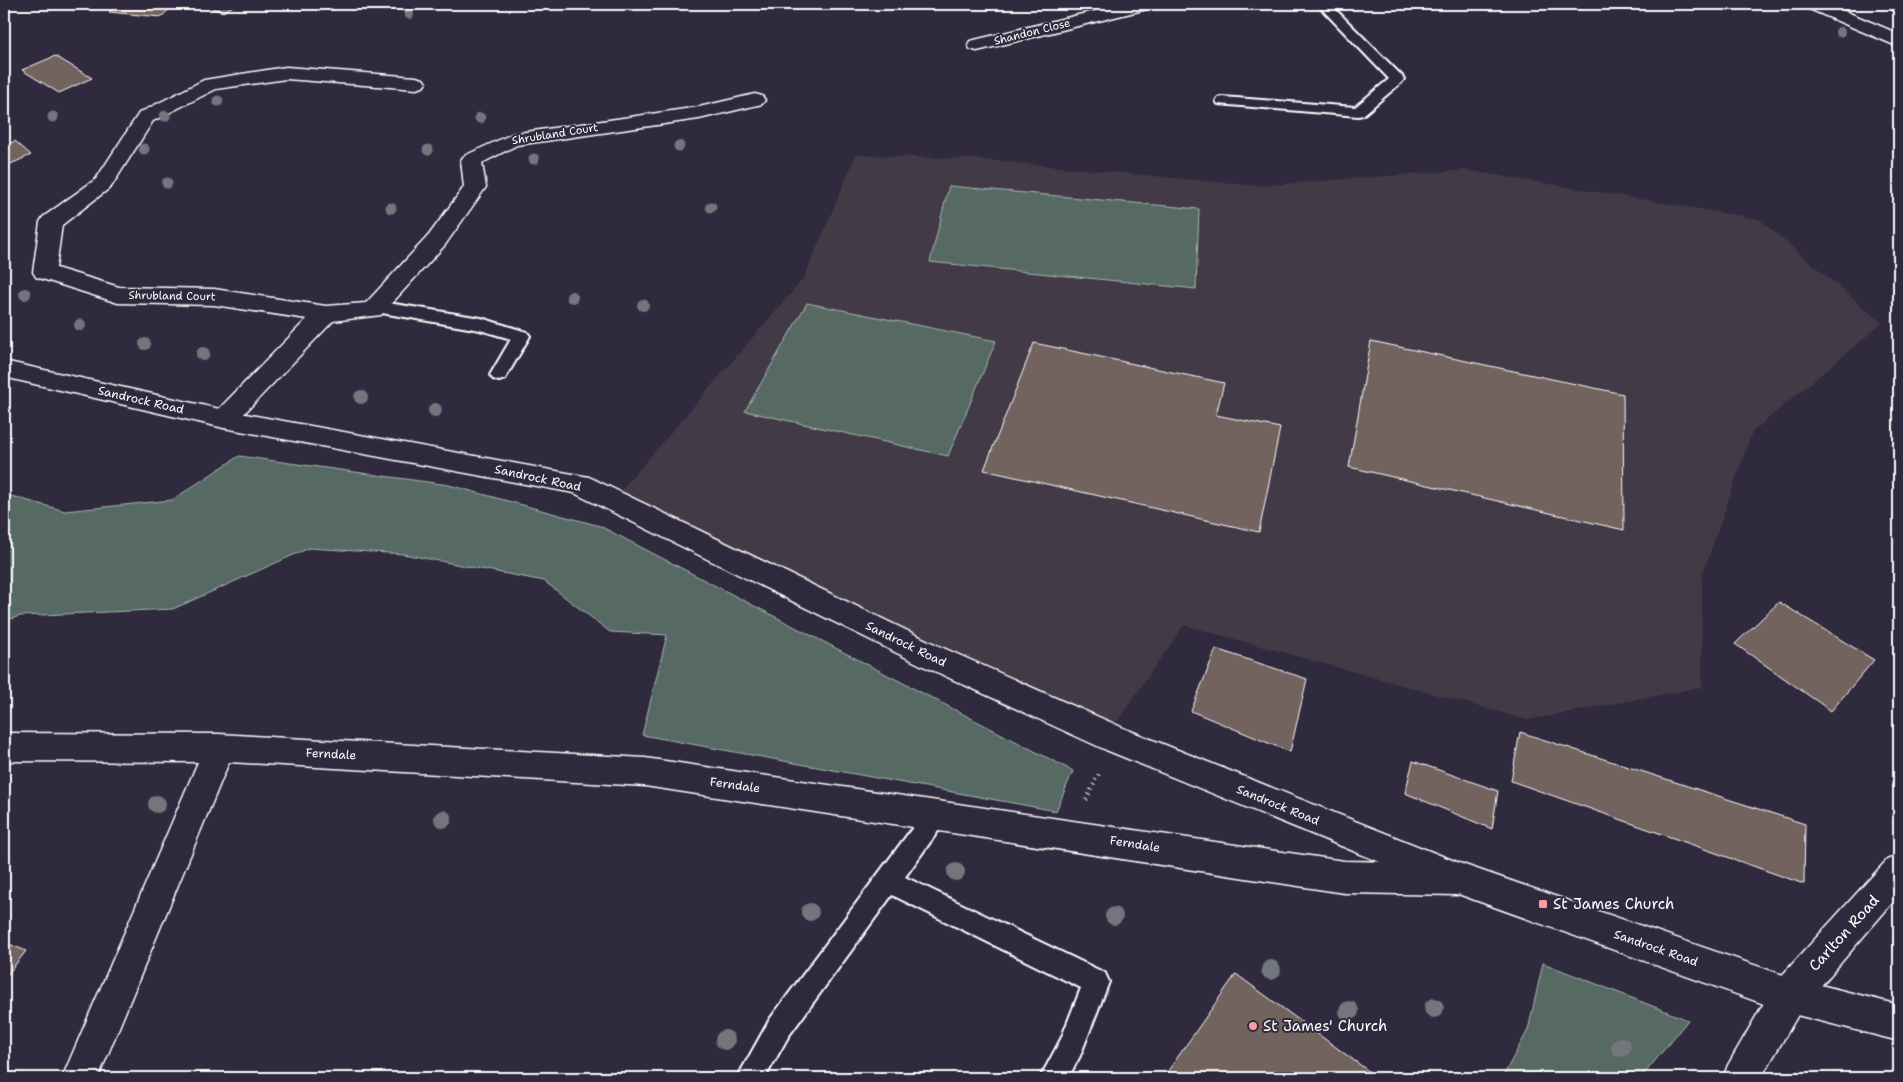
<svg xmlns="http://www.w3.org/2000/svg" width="1903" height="1082" font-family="'Shantell Sans',sans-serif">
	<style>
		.built { fill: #433b47 }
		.green { fill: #576a64; stroke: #abb4b2 }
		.building { fill: #72635f; stroke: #fff }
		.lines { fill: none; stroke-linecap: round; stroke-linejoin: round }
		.lane-casing { stroke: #fff; stroke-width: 4 }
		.street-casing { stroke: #fff; stroke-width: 3 }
		.secondary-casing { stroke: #fff; stroke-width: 3 }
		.path { stroke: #fff; stroke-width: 4; stroke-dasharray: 1 4.5; stroke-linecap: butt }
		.lane { fill: #2f2a3d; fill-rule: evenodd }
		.street { fill: #2f2a3d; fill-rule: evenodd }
		.secondary { fill: #2f2a3d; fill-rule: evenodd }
		.tree { fill: #73767d }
		.poi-dot { fill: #ff9aa2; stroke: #2f2a3d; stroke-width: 2 }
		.labels { text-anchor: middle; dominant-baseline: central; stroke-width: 4; stroke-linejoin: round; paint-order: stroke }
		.far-street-label { font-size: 11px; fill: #fff; stroke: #2f2a3d }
		.street-label { font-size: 12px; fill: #fff; stroke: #2f2a3d }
		.near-poi-label { font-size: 15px; fill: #fff; stroke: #2f2a3d; text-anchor: start }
		.near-street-label { font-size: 15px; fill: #fff; stroke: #2f2a3d }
	</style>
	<rect width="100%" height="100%" fill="#2f2a3d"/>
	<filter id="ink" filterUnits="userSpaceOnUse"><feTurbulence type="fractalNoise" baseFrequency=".02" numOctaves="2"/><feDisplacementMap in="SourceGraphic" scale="10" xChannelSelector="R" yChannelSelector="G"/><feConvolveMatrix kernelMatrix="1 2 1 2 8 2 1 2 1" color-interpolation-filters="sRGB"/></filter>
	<g filter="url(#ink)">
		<!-- built -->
		<path class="built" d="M856,155l120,4 281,27 208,-16 294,49 123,104 -130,109 -50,144v111l-174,33 -344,-95 -69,99 -264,-115 -234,-114 187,-217z"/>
		<!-- green -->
		<path class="green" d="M949,186l250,23 -3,80 -266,-27z
			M807,303l189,38 -48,115 -203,-45z
			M239,456l210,29 151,41 473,245 -17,40 -414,-76 25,-100 -57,-3 -66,-51 -141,-27 -94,-6 -136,61 -153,7 -16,5v-127l61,17 107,-11z
			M1543,963l145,57 -47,58h-139l26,-48z"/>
		<!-- building -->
		<path class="building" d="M118,4h57l-14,13 -52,-5z
			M201,4h36l-14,8z
			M55,56l37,22 -33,15 -37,-23z
			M15,141l16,14 -27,12v-21z
			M1371,341l252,53 1,136 -275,-63z
			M1034,343l190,40 -8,32 64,13 -21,104 -275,-62z
			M1779,602l95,58 -43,51 -96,-67z
			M1216,649l91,30 -17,73 -99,-41z
			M1520,732l285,92 -1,60 -293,-103z
			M1413,761l85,30 -6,38 -87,-36z
			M4,942l22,9 -22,28z
			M1236,974l142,104h-215z"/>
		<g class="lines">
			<defs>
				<path id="lane" d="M1317,4h13l72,72 2,3 -2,3 -39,33 -5,1 -140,-12 -2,-3 2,-3 5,-1 132,10 34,-28z
					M376,301l105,17 46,14 3,4 -25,43 -6,2 -6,-2 -3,-4 21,-36 -31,-9 -110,-19 -2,-4 2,-4z
					M936,804l8,3 4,8 -4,8 -39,54 200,96 4,9 -29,74 -12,22h-28l21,-39 20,-51 -189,-93 -104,142 -23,41h-28l33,-59 158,-212z"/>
				<path id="street" d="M1124,4h30l-3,4 -174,43 -7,-2 -2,-4 2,-4z
					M286,67l130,10 7,2 3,4 -3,4 -7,2 -130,-10 -70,10 -63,32 -42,66 -49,38 -6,43 63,19 95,2 112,17 40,-3 63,-68 35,-48 -3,-27 3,-4 48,-22 187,-27 56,-13 7,2 3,4 -3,4 -63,15 -182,26 -35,18 4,24 -41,58 -64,70 -48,6 -100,104 -9,3 -9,-3 -4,-6 4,-6 92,-94 -93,-14 -96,-2 -82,-26 -3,-5 7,-50 3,-5 53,-38 43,-66 65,-33z
					M4,733l215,1 426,24 699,103 113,2 12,5 5,11 -5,11 -12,5 -113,-2 -699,-107 -416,-24 -131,316h-36l136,-316 -194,-1z
					M1899,855v40l-97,113 -41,70h-38l5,-13 48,-83 111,-122z"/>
				<path id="secondary" d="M1804,4h24l71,30v13l-92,-39z
					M4,361l220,49 365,67 352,170 187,83 334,134 327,113 110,28v36l-110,-28 -328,-118 -355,-145 -185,-85 -347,-172 -350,-65 -220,-51z"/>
			</defs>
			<!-- lane casing -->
			<use href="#lane" class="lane-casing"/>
			<!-- street casing -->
			<use href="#street" class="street-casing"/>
			<!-- secondary casing -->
			<use href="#secondary" class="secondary-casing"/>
			<!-- path -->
			<path class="path" d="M1086,800l14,-28"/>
			<!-- lane -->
			<use href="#lane" class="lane"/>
			<!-- street -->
			<use href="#street" class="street"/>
			<!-- secondary -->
			<use href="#secondary" class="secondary"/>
		</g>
		<!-- trees -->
		<g class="tree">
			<circle cx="409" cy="14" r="5"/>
			<circle cx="1840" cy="32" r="5"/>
			<circle cx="218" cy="101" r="5.5"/>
			<circle cx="165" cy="116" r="5.5"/>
			<circle cx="53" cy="117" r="5.5"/>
			<circle cx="480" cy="118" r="5.5"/>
			<circle cx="679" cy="146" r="5.5"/>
			<circle cx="144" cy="149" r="5.5"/>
			<circle cx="428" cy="150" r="5.5"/>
			<circle cx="534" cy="159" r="5.5"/>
			<circle cx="167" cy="183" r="5.5"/>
			<circle cx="711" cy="207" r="5.5"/>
			<circle cx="391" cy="208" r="5.5"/>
			<circle cx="25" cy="294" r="6"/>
			<circle cx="572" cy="297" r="6"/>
			<circle cx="643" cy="305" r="6"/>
			<circle cx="80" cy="325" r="6"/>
			<circle cx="145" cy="344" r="6"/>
			<circle cx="203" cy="354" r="7"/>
			<circle cx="361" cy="397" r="7"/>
			<circle cx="435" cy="410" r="7"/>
			<circle cx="157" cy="804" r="9"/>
			<circle cx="443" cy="819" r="9"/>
			<circle cx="956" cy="872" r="9"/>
			<circle cx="810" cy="912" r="9"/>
			<circle cx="1114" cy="916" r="9"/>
			<circle cx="1271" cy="970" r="10"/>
			<circle cx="1434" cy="1008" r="10"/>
			<circle cx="1349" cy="1011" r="10"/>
			<circle cx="725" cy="1040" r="10"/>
			<circle cx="1621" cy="1047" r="10"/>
		</g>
	</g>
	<!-- markers -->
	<g class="poi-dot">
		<rect x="1538" y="899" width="10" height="10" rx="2.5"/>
		<circle cx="1253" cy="1026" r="5"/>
	</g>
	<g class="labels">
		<!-- far-street labels -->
		<g class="far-street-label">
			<text transform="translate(1032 32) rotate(-14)">Shandon Close</text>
			<text transform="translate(555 134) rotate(-9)">Shrubland Court</text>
			<text transform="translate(172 296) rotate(1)">Shrubland Court</text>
		</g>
		<!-- street labels -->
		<g class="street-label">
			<text transform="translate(141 400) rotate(13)">Sandrock Road</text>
			<text transform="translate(538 478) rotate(12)">Sandrock Road</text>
			<text transform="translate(906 644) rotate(26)">Sandrock Road</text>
			<text transform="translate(331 754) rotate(3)">Ferndale</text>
			<text transform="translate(735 785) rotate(8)">Ferndale</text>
			<text transform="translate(1278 805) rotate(22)">Sandrock Road</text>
			<text transform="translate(1135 844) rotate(9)">Ferndale</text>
			<text transform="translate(1656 948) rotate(19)">Sandrock Road</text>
		</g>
		<!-- near-poi labels -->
		<g class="near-poi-label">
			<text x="1553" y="904">St James Church</text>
			<text x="1263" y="1026">St James' Church</text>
		</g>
		<!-- near-street labels -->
		<g class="near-street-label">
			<text transform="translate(1844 933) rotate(-48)">Carlton Road</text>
		</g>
	</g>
	<!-- margin -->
	<rect width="1903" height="1082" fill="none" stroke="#2f2a3d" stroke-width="20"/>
	<rect x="10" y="10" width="1883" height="1062" fill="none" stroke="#fff" stroke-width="2" filter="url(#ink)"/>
</svg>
